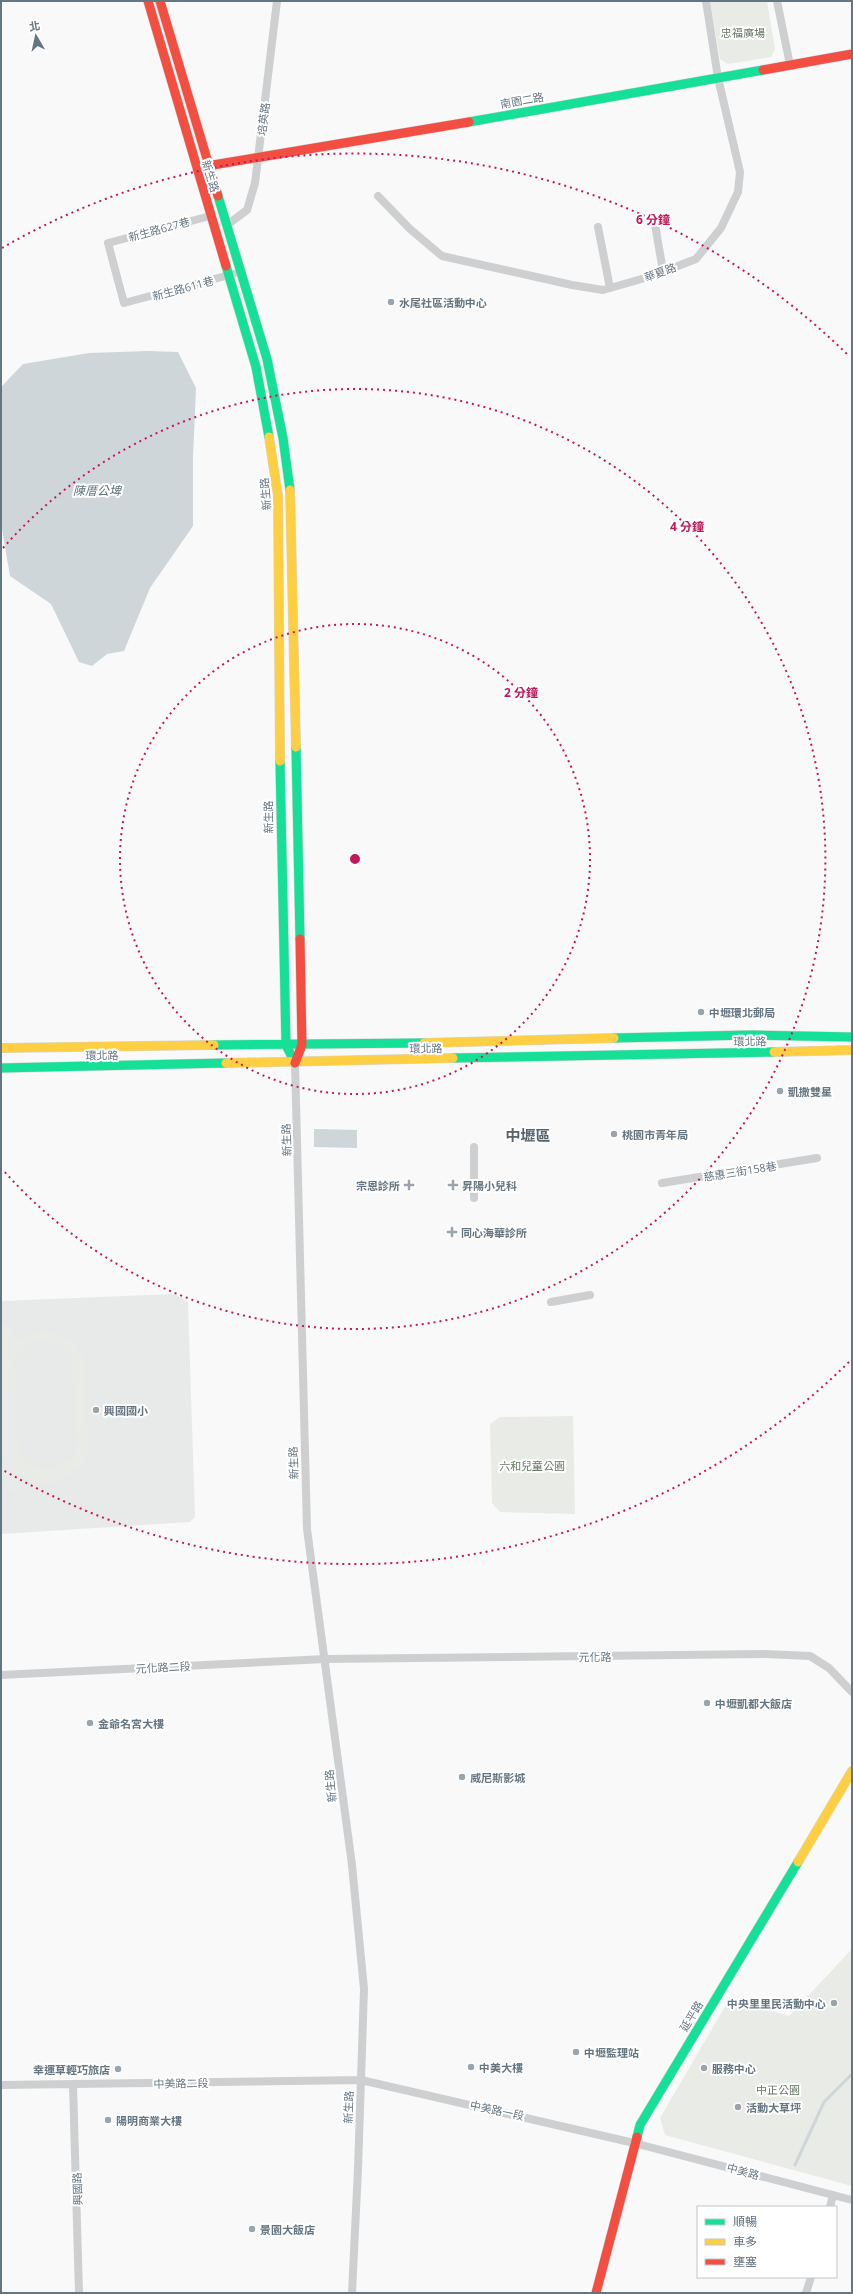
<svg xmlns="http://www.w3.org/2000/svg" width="853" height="2294" font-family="'Open Sans','Noto Sans TC',sans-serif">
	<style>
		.built { fill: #e8e9e9 }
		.green { fill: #e8ebe6; fill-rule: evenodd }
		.water { fill: #ced6d9 }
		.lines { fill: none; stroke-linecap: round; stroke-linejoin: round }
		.stream { stroke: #ced6d9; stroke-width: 3 }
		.fast-casing { stroke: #d5d6d7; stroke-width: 10 }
		.slow-casing { stroke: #d5d6d7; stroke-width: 10 }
		.jam-casing { stroke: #d5d6d7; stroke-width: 10 }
		.street { stroke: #cecfd0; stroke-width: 8 }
		.fast { stroke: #16e098; stroke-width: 9 }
		.slow { stroke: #ffcf43; stroke-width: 9 }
		.jam { stroke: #f24e42; stroke-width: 9 }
		.ring { fill: none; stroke: #c2185b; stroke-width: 2; stroke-dasharray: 2 4 }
		.poi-dot { fill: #99a4ac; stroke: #fff; stroke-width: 1.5 }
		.labels { text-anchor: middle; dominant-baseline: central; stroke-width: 4; stroke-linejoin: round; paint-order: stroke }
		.park-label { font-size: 11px; fill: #687a64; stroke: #fff }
		.street-label { font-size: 11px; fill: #657683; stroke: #fff }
		.poi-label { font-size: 11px; font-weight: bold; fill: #657683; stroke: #fff; text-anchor: start }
		.water-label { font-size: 12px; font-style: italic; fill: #60757c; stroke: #fff }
		.district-label { font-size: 15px; font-weight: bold; fill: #57646e; stroke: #fff }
		.centre { fill: #c2185b; stroke: #fff; stroke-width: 2 }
		.ring-label { font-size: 12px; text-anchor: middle; font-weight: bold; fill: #c2185b; stroke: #fff; stroke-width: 4; stroke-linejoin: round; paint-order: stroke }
	</style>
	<rect width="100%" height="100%" fill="#f9f9f9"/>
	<!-- built -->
	<path class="built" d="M175,1294l13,8 7,215 -5,5 -189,12v-233z"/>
	<!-- green -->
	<path class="green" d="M710,1h57l8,48 -4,8 -43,7 -8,-5z
		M1,1324h12l1,18c29,-18 53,-14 70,16l4,98c-20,24 -39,38 -68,18v16l-15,2zM39,1340l22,5 11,8 5,98c-8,12 -18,16 -31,19l-20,-8 -7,-8 -5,-99 15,-12z
		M573,1416l2,98 -75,-2 -8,-9 -2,-79 10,-7z
		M852,1949v237l-187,-51 -5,-17 70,-120 59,18z"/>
	<!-- water -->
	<path class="water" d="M148,351l30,1 18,36 -3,69v69l-43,62 -26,63 -17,3 -15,12 -13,-4 -28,-58 -41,-28 -9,-53v-136l22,-23 66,-11z
		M314,1129l43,1v18l-43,-1z"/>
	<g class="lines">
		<!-- stream -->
		<path class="stream" d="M795,2165l29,-63 28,-28"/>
		<defs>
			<path id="fast" d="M469,122l294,-52
				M218,196l49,163 16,79 7,52
				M226,266l30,101 13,70
				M296,747l4,192
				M280,761l6,284 9,18
				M614,1038l137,-3 101,2
				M214,1045l210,-2
				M453,1058l321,-6
				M1,1068l225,-5
				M637,2137l3,-12 158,-263"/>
			<path id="slow" d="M269,437l9,59 2,265
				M290,490l6,257
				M424,1043l190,-5
				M1,1048l213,-3
				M774,1052l78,-2
				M226,1063l227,-5
				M798,1862l54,-91"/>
			<path id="jam" d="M148,1l78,265
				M160,1l58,195
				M763,70l89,-16
				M201,167l268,-45
				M295,1063l7,-18 -2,-106
				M596,2293l41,-156"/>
		</defs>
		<!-- fast casing -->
		<use href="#fast" class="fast-casing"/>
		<!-- slow casing -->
		<use href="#slow" class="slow-casing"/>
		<!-- jam casing -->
		<use href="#jam" class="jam-casing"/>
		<!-- street -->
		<path class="street" d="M777,1l13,64
			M378,196l32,33 32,27 130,29 31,5 49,-14 44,-17 25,-31 17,-36 2,-20 -22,-94 -12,-77
			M210,216l-102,27 16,60 109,-29
			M654,219l9,52
			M227,225l20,-15 8,-27 22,-182
			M598,227l12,61
			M295,1063l12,466 45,336 12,124 -6,180 -6,124
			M474,1147v51
			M662,1183l155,-25
			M551,1302l39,-7
			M1,1675l324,-16 440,-5 45,2 19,12 23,24
			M1,2085l360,-5 273,63 218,57
			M73,2085l6,208
			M830,2207l3,-12
			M806,2293l5,-16"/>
		<!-- fast -->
		<use href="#fast" class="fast"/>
		<!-- slow -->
		<use href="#slow" class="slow"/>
		<!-- jam -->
		<use href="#jam" class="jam"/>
	</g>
	<!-- distance rings -->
	<g class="ring">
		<circle cx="355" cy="859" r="235"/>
		<path d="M3 548A470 470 0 1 1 3 1170"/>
		<path d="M849 1362A705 705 0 0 1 3 1470M2 248A705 705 0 0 1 849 356"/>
	</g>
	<!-- markers -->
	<g class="poi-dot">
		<circle cx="391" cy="302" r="4"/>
		<circle cx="701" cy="1012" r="4"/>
		<circle cx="780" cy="1091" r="4"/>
		<circle cx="614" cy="1134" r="4"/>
		<path d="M407 1179h4v4h4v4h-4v4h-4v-4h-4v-4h4z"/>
		<path d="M451 1179h4v4h4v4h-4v4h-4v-4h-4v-4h4z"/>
		<path d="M450 1226h4v4h4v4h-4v4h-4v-4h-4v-4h4z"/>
		<circle cx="96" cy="1410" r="4"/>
		<circle cx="707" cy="1703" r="4"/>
		<circle cx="90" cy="1723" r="4"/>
		<circle cx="462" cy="1777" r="4"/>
		<circle cx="834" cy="2003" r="4"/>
		<circle cx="576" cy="2052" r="4"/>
		<circle cx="471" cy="2067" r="4"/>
		<circle cx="704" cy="2068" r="4"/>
		<circle cx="118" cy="2069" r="4"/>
		<circle cx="738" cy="2107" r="4"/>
		<circle cx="108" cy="2120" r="4"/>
		<circle cx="252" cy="2229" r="4"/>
	</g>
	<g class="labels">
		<!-- park labels -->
		<g class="park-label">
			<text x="743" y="32">忠福廣場</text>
			<text x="532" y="1465">六和兒童公園</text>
			<text x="778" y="2089">中正公園</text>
		</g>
		<!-- street labels -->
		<g class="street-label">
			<text transform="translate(522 100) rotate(-10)">南園二路</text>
			<text transform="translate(263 119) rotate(-83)">培英路</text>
			<text transform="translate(211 176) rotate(73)">新生路</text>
			<text transform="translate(159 229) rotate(-15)">新生路627巷</text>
			<text transform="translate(660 272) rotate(-20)">華夏路</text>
			<text transform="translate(183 288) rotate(-15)">新生路611巷</text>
			<text transform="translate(265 494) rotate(-95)">新生路</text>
			<text transform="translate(268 817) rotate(-91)">新生路</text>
			<text transform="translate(750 1041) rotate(-1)">環北路</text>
			<text transform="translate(426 1048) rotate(-1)">環北路</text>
			<text transform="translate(102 1055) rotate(-1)">環北路</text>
			<text transform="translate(286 1140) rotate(-92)">新生路</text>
			<text transform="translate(740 1171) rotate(-9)">慈惠三街158巷</text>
			<text transform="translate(293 1463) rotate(-92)">新生路</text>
			<text x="595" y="1656">元化路</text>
			<text transform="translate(163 1667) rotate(-3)">元化路二段</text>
			<text transform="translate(330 1786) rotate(-96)">新生路</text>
			<text transform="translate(691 2016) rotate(-59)">延平路</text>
			<text transform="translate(181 2083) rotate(-1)">中美路二段</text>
			<text transform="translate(348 2107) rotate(-88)">新生路</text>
			<text transform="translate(497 2110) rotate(12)">中美路一段</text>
			<text transform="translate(743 2171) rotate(15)">中美路</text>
			<text transform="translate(77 2189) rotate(-92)">興國路</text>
		</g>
		<!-- poi labels -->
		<g class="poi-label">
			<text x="399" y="302">水尾社區活動中心</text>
			<text x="709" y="1012">中壢環北郵局</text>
			<text x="788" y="1091">凱撒雙星</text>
			<text x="622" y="1134">桃園市青年局</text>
			<text x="400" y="1185" text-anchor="end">宗恩診所</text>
			<text x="462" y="1185">昇陽小兒科</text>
			<text x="461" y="1232">同心海華診所</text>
			<text x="104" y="1410">興國國小</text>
			<text x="715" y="1703">中壢凱都大飯店</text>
			<text x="98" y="1723">金爺名宮大樓</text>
			<text x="470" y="1777">威尼斯影城</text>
			<text x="826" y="2003" text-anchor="end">中央里里民活動中心</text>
			<text x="584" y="2052">中壢監理站</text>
			<text x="479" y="2067">中美大樓</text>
			<text x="712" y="2068">服務中心</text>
			<text x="110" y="2069" text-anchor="end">幸運草輕巧旅店</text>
			<text x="746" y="2107">活動大草坪</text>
			<text x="116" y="2120">陽明商業大樓</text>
			<text x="260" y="2229">景園大飯店</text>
		</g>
		<!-- water labels -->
		<g class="water-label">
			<text x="97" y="490">陳厝公埤</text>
		</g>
		<!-- district labels -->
		<g class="district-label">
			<text x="528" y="1135">中壢區</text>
		</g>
	</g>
	<circle cx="355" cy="859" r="6" class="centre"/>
	<g class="ring-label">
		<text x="653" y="224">6 分鐘</text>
		<text x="687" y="531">4 分鐘</text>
		<text x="521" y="697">2 分鐘</text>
	</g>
	<!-- border -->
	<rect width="853" height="2294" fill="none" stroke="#657683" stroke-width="4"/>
	<!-- legend -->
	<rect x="697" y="2206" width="140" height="72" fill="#ffffff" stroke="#c1c8cd"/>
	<rect x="705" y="2219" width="20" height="6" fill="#16e098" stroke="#c1c8cd"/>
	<text x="733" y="2226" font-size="12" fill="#657683">順暢</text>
	<rect x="705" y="2239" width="20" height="6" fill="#ffcf43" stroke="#c1c8cd"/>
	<text x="733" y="2246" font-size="12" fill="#657683">車多</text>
	<rect x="705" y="2259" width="20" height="6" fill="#f24e42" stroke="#c1c8cd"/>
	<text x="733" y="2266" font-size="12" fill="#657683">壅塞</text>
	<!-- north arrow -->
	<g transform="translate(36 36) rotate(351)" stroke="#ffffff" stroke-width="3" paint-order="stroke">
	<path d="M0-3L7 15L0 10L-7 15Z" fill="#657683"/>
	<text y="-6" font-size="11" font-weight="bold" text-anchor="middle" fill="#657683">北</text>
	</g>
</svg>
